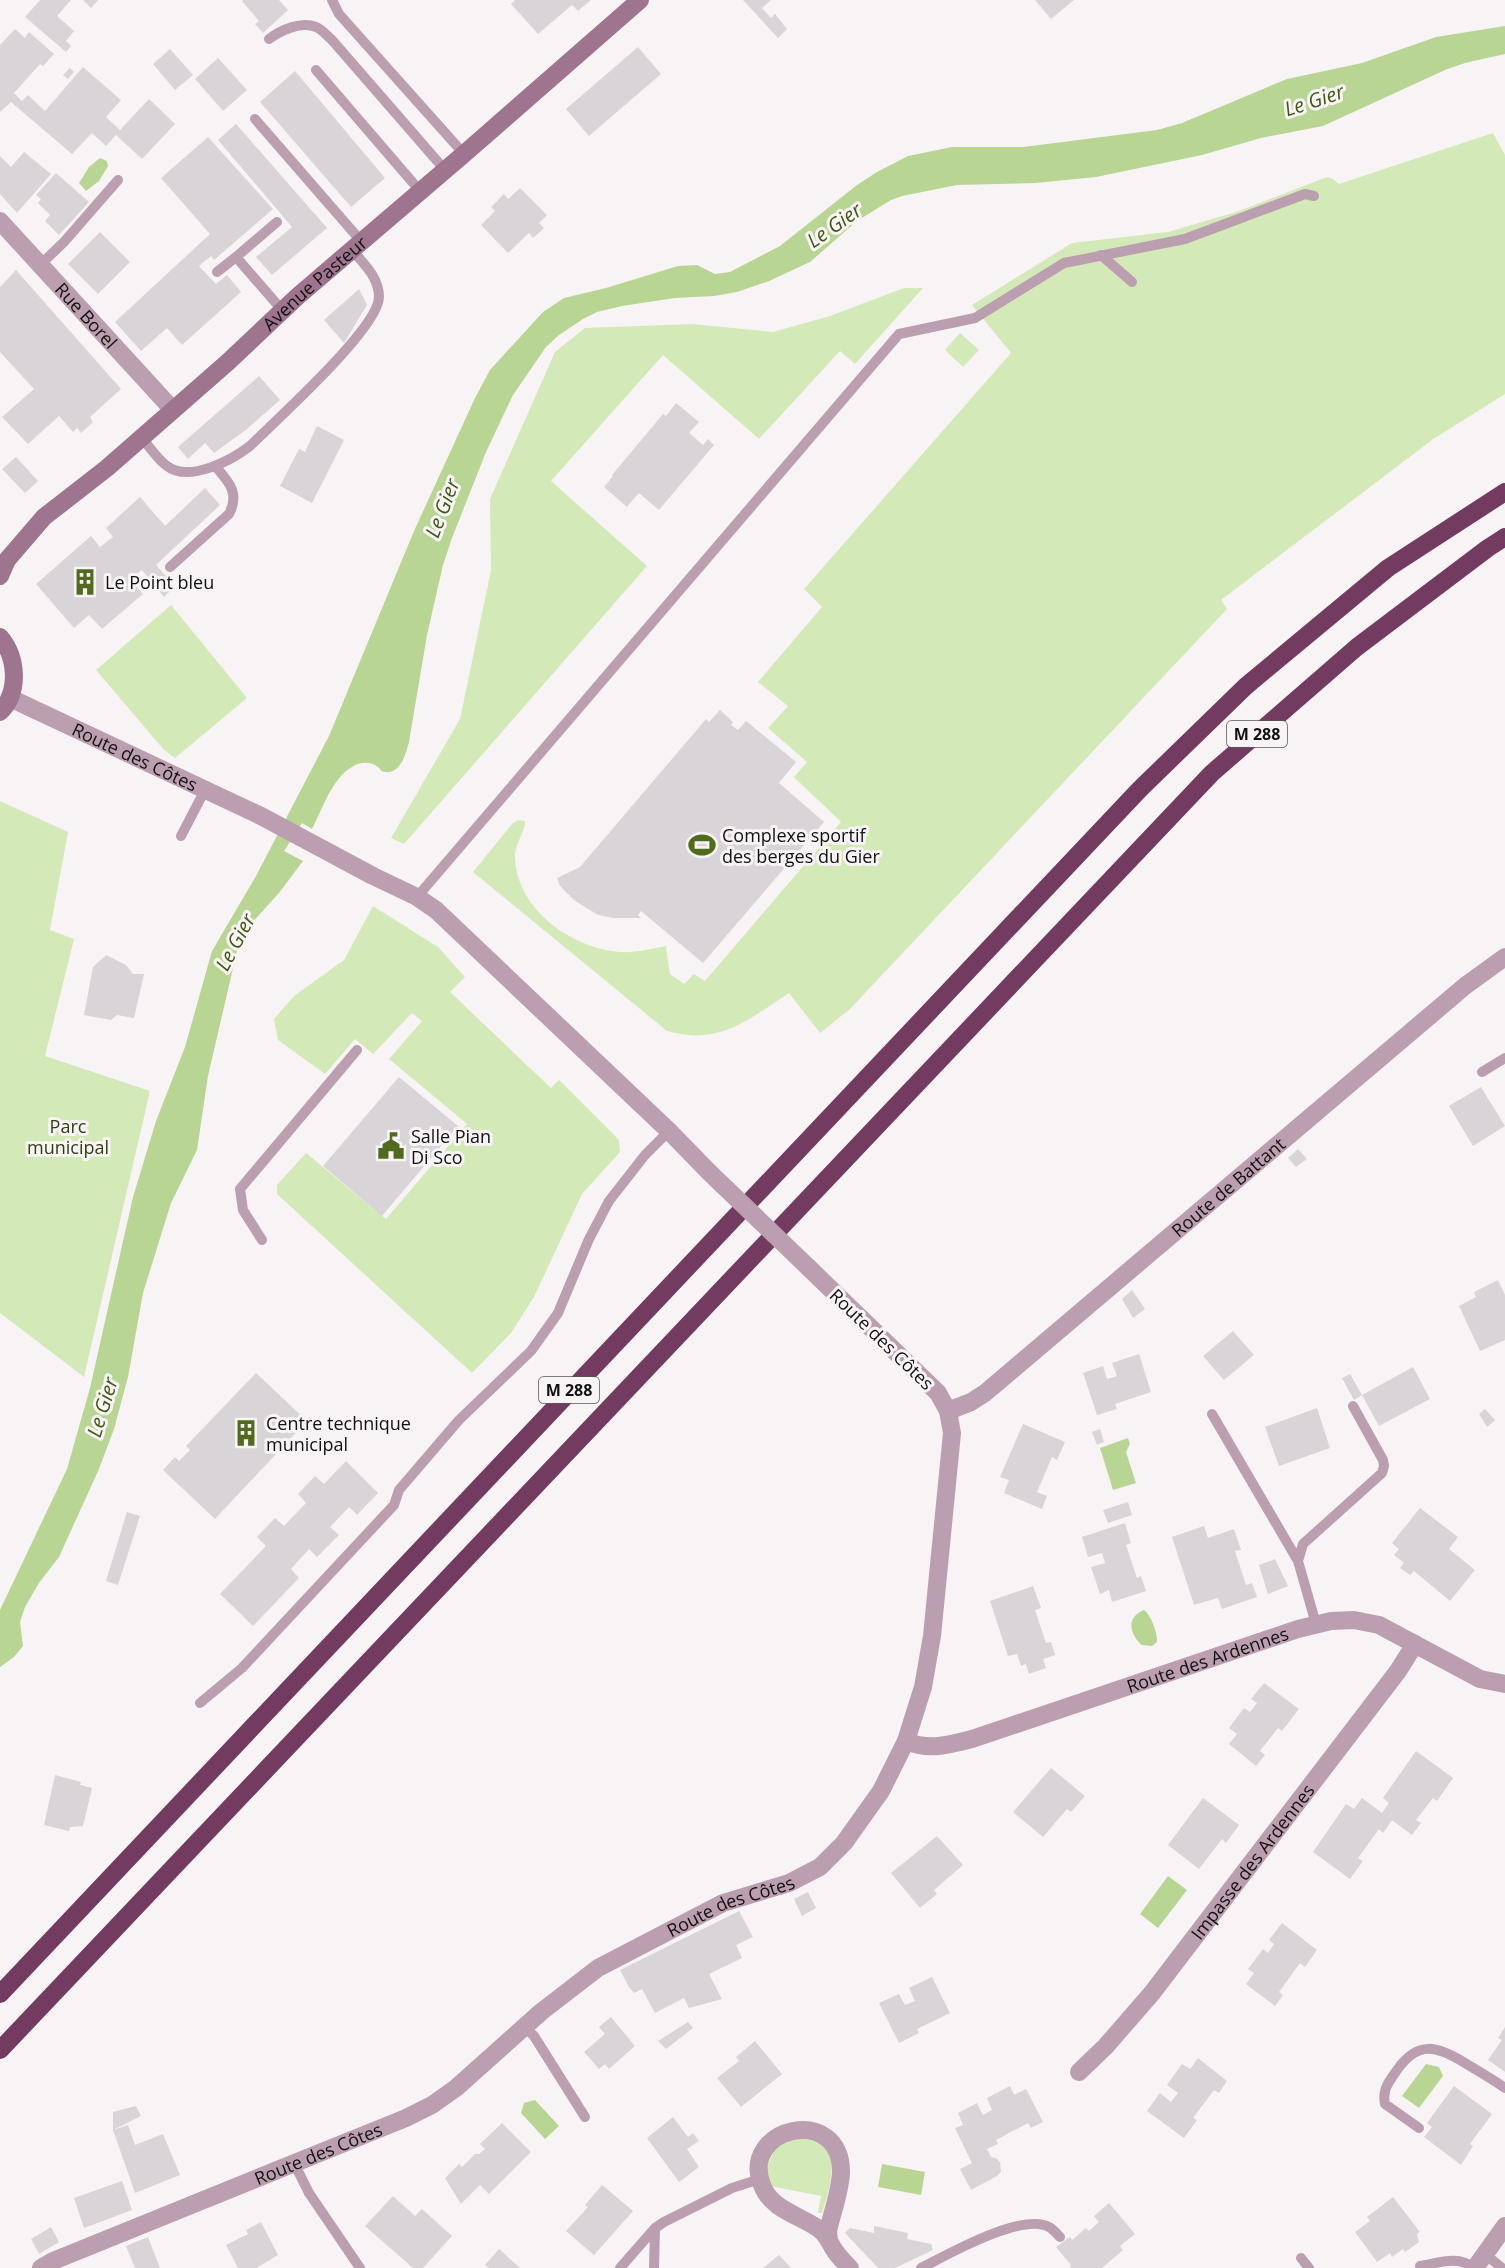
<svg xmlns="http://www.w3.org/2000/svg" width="1505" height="2268" font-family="'Open Sans',sans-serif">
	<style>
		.green { fill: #d4e9b8 }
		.water { fill: #b9d593 }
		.building { fill: #d8d4d7 }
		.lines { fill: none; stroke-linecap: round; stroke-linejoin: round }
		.lane { stroke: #bb9eb0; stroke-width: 10 }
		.street { stroke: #bb9eb0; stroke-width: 18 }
		.secondary { stroke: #9e748e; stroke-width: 18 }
		.highway { stroke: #743b61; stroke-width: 18 }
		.street-bridge { stroke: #bb9eb0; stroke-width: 18 }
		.labels { text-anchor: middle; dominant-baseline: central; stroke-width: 6; stroke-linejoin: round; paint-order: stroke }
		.shield { fill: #f8f4f6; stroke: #575556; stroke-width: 1.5 }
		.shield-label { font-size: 16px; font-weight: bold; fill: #121111 }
		.street-label { font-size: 18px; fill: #121111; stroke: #f8f4f6 }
		.poi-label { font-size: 18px; fill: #121111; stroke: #f8f4f6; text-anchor: start }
		.park-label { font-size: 18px; fill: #2e3f0f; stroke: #f8f4f6 }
		.water-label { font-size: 20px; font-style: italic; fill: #415812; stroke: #f8f4f6 }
	</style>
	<rect width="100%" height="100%" fill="#f8f4f6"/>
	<!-- green -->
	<path class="green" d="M1493,133l12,22v239l-73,46 -211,160 6,9 -377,400 -30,24 -31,-40c-41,27 -70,53 -122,38l-194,-159 39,-48 6,-4 7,1c0,12 -10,22 -10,35 1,54 57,92 105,96 15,1 31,-3 46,-6l4,28 14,10 10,-10 11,7 136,-159 -47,-45 13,-15 -39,-34 20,-22 -30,-24 64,-75 -18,-18 207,-236 -39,-48 100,-62 96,-11 68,-20 91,-35 6,2 6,5z
		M904,288h19l-68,76 -15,-13 -81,88 -96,-84 -112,126 96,85 -243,278 -13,-6 69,-119 31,-149 -1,-71 65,-147 30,-24 107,-4 81,8 57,-16z
		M960,333l19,17 -16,17 -18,-17z
		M171,605l76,93 -72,60 -11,-8 -68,-80z
		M0,801l68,31 -18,98 24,9 -29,117 105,35 -66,286 -84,-64z
		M373,906l65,41 27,30 -15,15 101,96 8,-8 60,60 1,12 -38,42 -48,103 -23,36 -39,40 -195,-179v-9l29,-32 80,66 81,-95 -78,-65 33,-38 -10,-8 -39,41 -18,-15 -30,35 -47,-34 -4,-21 20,-23 50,-36z
		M793,2138c52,-3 40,42 29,75h-4l3,-17 -51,-10 -4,-16 9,-22z"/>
	<!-- water -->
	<path class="water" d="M1505,26v28l-40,9 -20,7 -122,56 -62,12 -59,17 -106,22 -61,6 -78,2 -55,11 -11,4 -34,21 -47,41 -41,19 -32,11 -23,4 -39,2 -53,8 -25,6 -14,7 -24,16 -13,12 -33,48 -27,57 -34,86 -9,27 -16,70 -18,107c-3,11 -8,32 -24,30 -6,-1 -3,-2 -7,-5 -7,-6 -19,-5 -26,0 -20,11 -30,43 -40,62l-10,-6 -18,28 19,10 -24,32 -30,33 -12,25 -29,125 -11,74 -26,53 -28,90 -15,84 -14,52 -15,40 -40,88 -20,26 -14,24 -5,15 3,24 -9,11 -14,10v-57l67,-141 23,-81 43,-191 23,-76 29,-74 27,-96 44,-75 73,-140 85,-205 61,-133 15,-28 53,-58 21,-14 42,-10 72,-22 19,-1 18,9 15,-2 50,-26 77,-61 20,-13 31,-16 44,-9h71l134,-17 25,-7 105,-44 75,-16 74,-26z
		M100,158l7,3 1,5 -9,15 -13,10 -7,-8 10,-16z
		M1128,1438l2,6 -4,8 10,31 -23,7 -13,-42z
		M1144,1610c7,5 14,24 13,32l-5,4 -10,-1c-13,-11 -16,-28 2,-35z
		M1168,1876l19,14 -29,38 -18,-14z
		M1426,2064l13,3 4,9 -24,32 -17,-12z
		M535,2100l24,26 -14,13 -24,-26 3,-10z
		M882,2164l43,8 -4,23 -43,-8z"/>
	<!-- building -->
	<path class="building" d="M40,0h31l-14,16 17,15 -8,10 5,5 -5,6 -41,-35z
		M83,0h15l-7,8z
		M244,0h35l9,10 -25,23 -8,-9 4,-3 -17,-20z
		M515,0h76l-13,11 -6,-6 -34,29 -27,-30z
		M743,0h28l-9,8 9,10 4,-4 12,15 -9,9z
		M1035,0h39l-23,19z
		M15,29l10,9 4,-6 25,22 -11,12 -3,-2 -26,29 8,8 6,-6 17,16 38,-44 38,33 -15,17 14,13 29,-31 26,25 -33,35 -26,-24 -10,11 -14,-13 -20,21 -61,-52 -11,10v-67z
		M638,47l23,27 -72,62 -23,-27z
		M170,49l23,26 -18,15 -22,-26z
		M218,58l29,32 -24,21 -28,-32z
		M70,68l4,4 -6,7 -5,-4z
		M295,71l90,107 -34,29 -91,-105z
		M236,124l91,104 -55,47 -16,-18 36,-30 -74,-87z
		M208,137l65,72 -59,51 -3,-4 -12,10 17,18 11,-9 14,17 -59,53 -15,-17 -26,23 -26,-29 95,-88 -49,-56z
		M24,152l27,22 -34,39 -17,-19v-38l11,11z
		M56,173l33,29 -30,33 -14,-14 5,-6 -12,-12 3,-4 -5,-4z
		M520,188l27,27 -8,8 5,5 -11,10 -4,-5 -21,20 -27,-28 14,-14 -4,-4 13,-13 4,5z
		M100,232l30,30 -32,32 -30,-30z
		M16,270l105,119 -31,28 3,5 -12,11 -4,-5 -4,4 -14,-16 -31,28 -26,-27 32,-28 -34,-37v-65z
		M359,289l8,16 -23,38 -20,-23z
		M259,376l21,24 -33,29 -33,24 -9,-10 -17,16 -10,-12z
		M676,403l23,19 -10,11 14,12 5,-6 6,6 -55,65 -20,-17 -12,14 -23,-20 9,-11 -1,-1 51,-61 3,2z
		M317,426l27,14 -32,63 -32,-17 19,-37 6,3z
		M16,457l22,24 -13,12 -23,-24z
		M205,488l15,17 -64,60 19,21 -11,11 -22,-27 -12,10 13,14 -41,35 -13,-14 -15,13 -38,-44 55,-48 9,11 13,-10 -7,-9 34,-31 25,29z
		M720,710l13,12 -2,3 7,5 8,-9 50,41 -17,21 45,39 -121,141 -62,-52 -3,4 3,3h-28l-15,-3 -24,-15 -14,-14 -3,-8 23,-11 126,-148 3,3z
		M106,955l20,10 7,9h11l-10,44 -17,-3 -6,5 -27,-5 9,-48z
		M399,1077l59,49 -76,90 -59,-50z
		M1481,1087l24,39 -32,20 -24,-40z
		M1298,1149l9,10 -11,8 -8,-9z
		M1498,1280l7,15v45l-25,11 -21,-45 17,-9 -2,-5z
		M1132,1290l13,19 -12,9 -11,-19z
		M1233,1331l21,24 -30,25 -21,-24z
		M1139,1354l12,38 -36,12 2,5 -20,6 -14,-42 20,-7 4,13 10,-3 -5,-13z
		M1413,1367l17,32 -51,27 -17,-31 -8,5 -12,-22 8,-4 12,21z
		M256,1373l51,48 -92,98 -52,-49 12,-13 4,4 11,-11 -4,-4z
		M1317,1408l13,40 -51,18 -14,-39z
		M1485,1409l10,11 -8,7 -8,-13z
		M1023,1424l42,18 -8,18 -5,-3 -15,35 10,4 -5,13 -38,-16 5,-13 -9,-3z
		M1100,1429l4,13 -7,3 -5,-13z
		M346,1461l32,32 -21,22 -8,-8 -19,20 9,8 -22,22 -8,-8 -18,20 8,9 -46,48 -33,-32 46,-48 -9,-9 18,-19 9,8 22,-23 -8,-9 17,-18 9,8z
		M1128,1502l4,13 -24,8 -5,-13z
		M1420,1508l38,29 -9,12 26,21 -25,31 -36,-30 -4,4 -10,-7 4,-5 -10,-8 5,-6 -7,-6z
		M127,1512l13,4 -22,69 -12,-4z
		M1125,1523l6,20 -5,2 11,33 4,-2 5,15 -34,11 -3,-12 -9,4 -9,-27 14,-4 -3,-10 -14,4 -6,-20z
		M1204,1526l4,12 26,-9 7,21 -6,1 11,34 6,-2 5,14 -35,12 -4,-11 -24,7 -22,-68z
		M1275,1559l13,27 -20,8 -9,-29z
		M1033,1586l8,22 -6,2 11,33 5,-1 4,13 -12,4 3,9 -17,6 -3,-10 -5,2 -4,-12 -9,2 -18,-55z
		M1264,1683l35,26 -17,22 -4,-3 -18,23 5,4 -9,11 -27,-22 8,-10 -8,-6 15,-20 6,4 7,-9 -6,-4z
		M1416,1751l37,27 -16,23 -4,-3 -17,22 5,3 -9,12 -20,-15 -9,13 -4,-4 -21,29 5,3 -13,18 -37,-27 33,-48 8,5 8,-11 20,15 7,-10 -6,-5z
		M1051,1768l34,28 -14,16 -4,-3 -24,28 -30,-25z
		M55,1775l26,7 -1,3 12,3 -9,38 -13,1 -1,4 -25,-6z
		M1203,1798l36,27 -13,18 -4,-4 -23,30 -31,-24z
		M937,1836l26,29 -29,25 3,4 -17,14 -29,-35z
		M808,1892l8,16 -14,8 -8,-17z
		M739,1911l14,26 -17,8 6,13 -33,16 13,25 -33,9 -5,-10 -29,15 -13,-24 -8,4 -5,-6 -9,-17z
		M1282,1923l35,27 -12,17 -5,-4 -21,29 4,3 -8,11 -29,-22 8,-11 -6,-4 15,-20 5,4 6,-9 -5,-4z
		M932,1977l18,36 -33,16 2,4 -20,10 -20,-40 20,-9 6,11 10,-4 -6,-13z
		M611,2017l24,29 -26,23 -4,-5 -6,5 -15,-17 21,-18 -6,-7z
		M688,2022l5,6 -27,21 -8,-8z
		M1505,2027v45l-17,-12 14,-20 -4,-2z
		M755,2041l27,33 -41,33 -24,-29 22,-17 -3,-4z
		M1198,2058l29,23 -8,12 -5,-3 -21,28 4,2 -13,18 -37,-27 13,-18 11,9 7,-9 -11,-8 15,-21 8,5z
		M1010,2086l4,9 12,-6 17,33 -12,6 -3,-5 -32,17 2,4 -11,5 4,8 5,1 4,4 1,10 -4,4 -26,14 -11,-21 12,-6 -17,-35 8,-3 -5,-12 19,-10 6,12 9,-5 -5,-12z
		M1454,2086l38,28 -22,30 3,2 -12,19 -37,-28 8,-10 -5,-4z
		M136,2106l5,10 -28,14v-18z
		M673,2117l15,20 5,-4 6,8 -12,8 12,18 -20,15 -32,-44z
		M502,2123l29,29 -42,42 -9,-9 -19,19 -16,-26 14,-14 3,3 13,-13h4l6,-5 -5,-5z
		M128,2125l7,20 28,-11 17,41 -45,18 -22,-63z
		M122,2181l10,29 -48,18 -10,-30z
		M602,2185l31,26 -39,44 -28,-24 22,-24 -3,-2z
		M393,2196l22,20 7,-7 30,27 -29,32h-10l-48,-42z
		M1393,2197l27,35 -3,2 2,8 -14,10 -2,-3 -11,8 -2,-4 -13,9 -22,-30 15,-11 -3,-4z
		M1109,2203l26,31 -15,12 3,4 -21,18h-32l1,-3 -15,-18 14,-10 2,3 14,-12 3,3 10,-9 -5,-6z
		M261,2222l17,33 -22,13h-18l-12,-23 22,-11 -2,-4z
		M874,2226l34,7 -1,6 24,5 2,6 -38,18h-17l-33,-35 5,-5 24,5z
		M51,2227l8,15 -20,12 -8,-15z
		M148,2237l12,31h-25l-9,-22z
		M499,2249l21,19h-31l-4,-3z
		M779,2255l12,13h-28z"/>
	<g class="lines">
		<!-- lane -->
		<path class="lane" d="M332,0l7,14 125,140
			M269,39c12,-9 32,-18 47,-12 6,2 11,9 16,13l113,130
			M316,70l104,121
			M255,119l106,122
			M277,222l-41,35 46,53
			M1101,255l31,27
			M40,265l24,-23 54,-62
			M217,272l19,-15
			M142,438c8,9 15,21 25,28 22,17 65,-6 83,-20 25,-25 129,-118 129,-149 0,-20 -16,-34 -27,-47
			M170,567l59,-53c11,-21 0,-32 -14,-48
			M181,836l24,-46
			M417,897l482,-563 76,-16 89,-55 121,-24 120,-45 9,2
			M1482,1072l23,-14
			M262,1240l-19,-30 -3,-21 117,-139
			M1212,1414l86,147 18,63
			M1298,1561l5,-17 79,-71 2,-7 -1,-6 -30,-54
			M200,1703l42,-35 152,-163 5,-15 60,-70 72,-69 27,-38 31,-74 20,-38 36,-46 24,-24
			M525,2027l9,9 51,81
			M1419,2128l-34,-24c-3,-15 4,-22 12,-34 21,-30 40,-24 68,-7 13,8 27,16 40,25
			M294,2163l15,30 51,75
			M1485,2254l17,14
			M1301,2258l8,10
			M1420,2266c19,-3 38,-11 54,2
			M620,2268l35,-40 9,-6 68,-34 28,-9
			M654,2268l1,-40
			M921,2268c26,-13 101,-56 128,-41 4,2 8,7 11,10"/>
		<!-- street -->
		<g class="street">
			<path id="s1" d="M0,221l173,189"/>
			<path id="s2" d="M10,698l251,118 112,60 44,21 19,13 233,221 41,42"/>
			<path id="s3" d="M948,1411l23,-9 14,-9 480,-407 40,-29"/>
			<path id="s4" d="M906,1741c23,10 42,4 66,-2l326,-110 33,-8 23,-1 25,5 101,54 25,5"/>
			<path id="s5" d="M1079,2072l27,-26 46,-53 246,-322 17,-27"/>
			<path d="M829,2241l-1,-10c4,-18 12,-39 13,-58 1,-70 -102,-46 -79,12 9,25 38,30 57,44 8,5 11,15 16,22 4,6 10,12 15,17"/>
			<path id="s6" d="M41,2268l12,-7 353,-143 26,-13 24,-17 85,-76 57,-44 125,-65 66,-20 31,-16 24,-24 37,-52 25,-50 17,-54 9,-51 20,-203 -4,-22 -10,-18 -129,-125"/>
			<path d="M1475,2268l30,-42"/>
		</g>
		<!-- secondary -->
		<g class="secondary">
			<path id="s7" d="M0,576l7,-16 37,-43 63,-49 121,-106 70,-66 166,-142 176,-154"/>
			<path d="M0,637c17,20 20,55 0,75"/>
		</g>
		<!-- highway -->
		<path class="highway" d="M0,1994l1140,-1205 106,-103 142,-118 117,-76
			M0,2050l1212,-1277 145,-126 131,-99 17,-11"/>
		<!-- street-bridge -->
		<path class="street-bridge" d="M710,1173l99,95"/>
	</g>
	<!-- icons -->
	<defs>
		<symbol id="building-bare" viewBox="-9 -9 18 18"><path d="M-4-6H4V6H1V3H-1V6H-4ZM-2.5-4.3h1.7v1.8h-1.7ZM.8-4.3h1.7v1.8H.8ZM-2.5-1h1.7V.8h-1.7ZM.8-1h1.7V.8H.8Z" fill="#506b1d" stroke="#f8f4f6" stroke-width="2.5" paint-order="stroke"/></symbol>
		<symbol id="stadium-bare" viewBox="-9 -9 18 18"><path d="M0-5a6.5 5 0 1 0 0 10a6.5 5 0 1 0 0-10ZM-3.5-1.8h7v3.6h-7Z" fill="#506b1d" stroke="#f8f4f6" stroke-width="2.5" paint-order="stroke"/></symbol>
		<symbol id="civic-bare" viewBox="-9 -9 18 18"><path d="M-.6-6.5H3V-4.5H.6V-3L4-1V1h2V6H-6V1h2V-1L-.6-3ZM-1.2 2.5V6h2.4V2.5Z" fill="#506b1d" stroke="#f8f4f6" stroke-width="2.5" paint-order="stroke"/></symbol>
	</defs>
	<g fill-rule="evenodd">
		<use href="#building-bare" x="66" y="563" width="38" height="38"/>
		<use href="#stadium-bare" x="683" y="826" width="38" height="38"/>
		<use href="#civic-bare" x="372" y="1127" width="38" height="38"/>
		<use href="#building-bare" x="227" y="1414" width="38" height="38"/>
	</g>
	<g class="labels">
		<!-- shield labels -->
		<g class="shield">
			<rect x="1227" y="721" width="60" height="26" rx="4.5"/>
			<rect x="539" y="1377" width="60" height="26" rx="4.5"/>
		</g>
		<g class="shield-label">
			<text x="1257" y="734">M 288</text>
			<text x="569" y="1390">M 288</text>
		</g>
		<!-- street labels -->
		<g class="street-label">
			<text stroke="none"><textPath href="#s7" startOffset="432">Avenue Pasteur</textPath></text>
			<text stroke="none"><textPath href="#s1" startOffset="128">Rue Borel</textPath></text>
			<text stroke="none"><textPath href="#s2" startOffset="138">Route des Côtes</textPath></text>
			<text stroke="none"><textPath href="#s3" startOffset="360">Route de Battant</textPath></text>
			<text transform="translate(882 1339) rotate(44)">Route des Côtes</text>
			<text stroke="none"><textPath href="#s4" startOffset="316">Route des Ardennes</textPath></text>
			<text stroke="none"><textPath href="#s5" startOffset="273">Impasse des Ardennes</textPath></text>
			<text stroke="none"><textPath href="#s6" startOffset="786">Route des Côtes</textPath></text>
			<text stroke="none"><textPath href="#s6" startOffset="300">Route des Côtes</textPath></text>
		</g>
		<!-- poi labels -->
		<g class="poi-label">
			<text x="105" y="582">Le Point bleu</text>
			<text x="722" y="835">Complexe sportif<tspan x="722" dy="21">des berges du Gier</tspan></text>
			<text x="411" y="1136">Salle Pian<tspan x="411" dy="21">Di Sco</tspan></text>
			<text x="266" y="1423">Centre technique<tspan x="266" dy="21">municipal</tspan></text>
		</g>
		<!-- park labels -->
		<g class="park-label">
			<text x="68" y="1126">Parc<tspan x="68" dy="21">municipal</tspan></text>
		</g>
		<!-- water labels -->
		<g class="water-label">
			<text transform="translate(1314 100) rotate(-18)">Le Gier</text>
			<text transform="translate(834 225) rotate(-35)">Le Gier</text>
			<text transform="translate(442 508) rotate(-69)">Le Gier</text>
			<text transform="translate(235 942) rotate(-62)">Le Gier</text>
			<text transform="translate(102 1407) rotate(-73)">Le Gier</text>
		</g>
	</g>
</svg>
